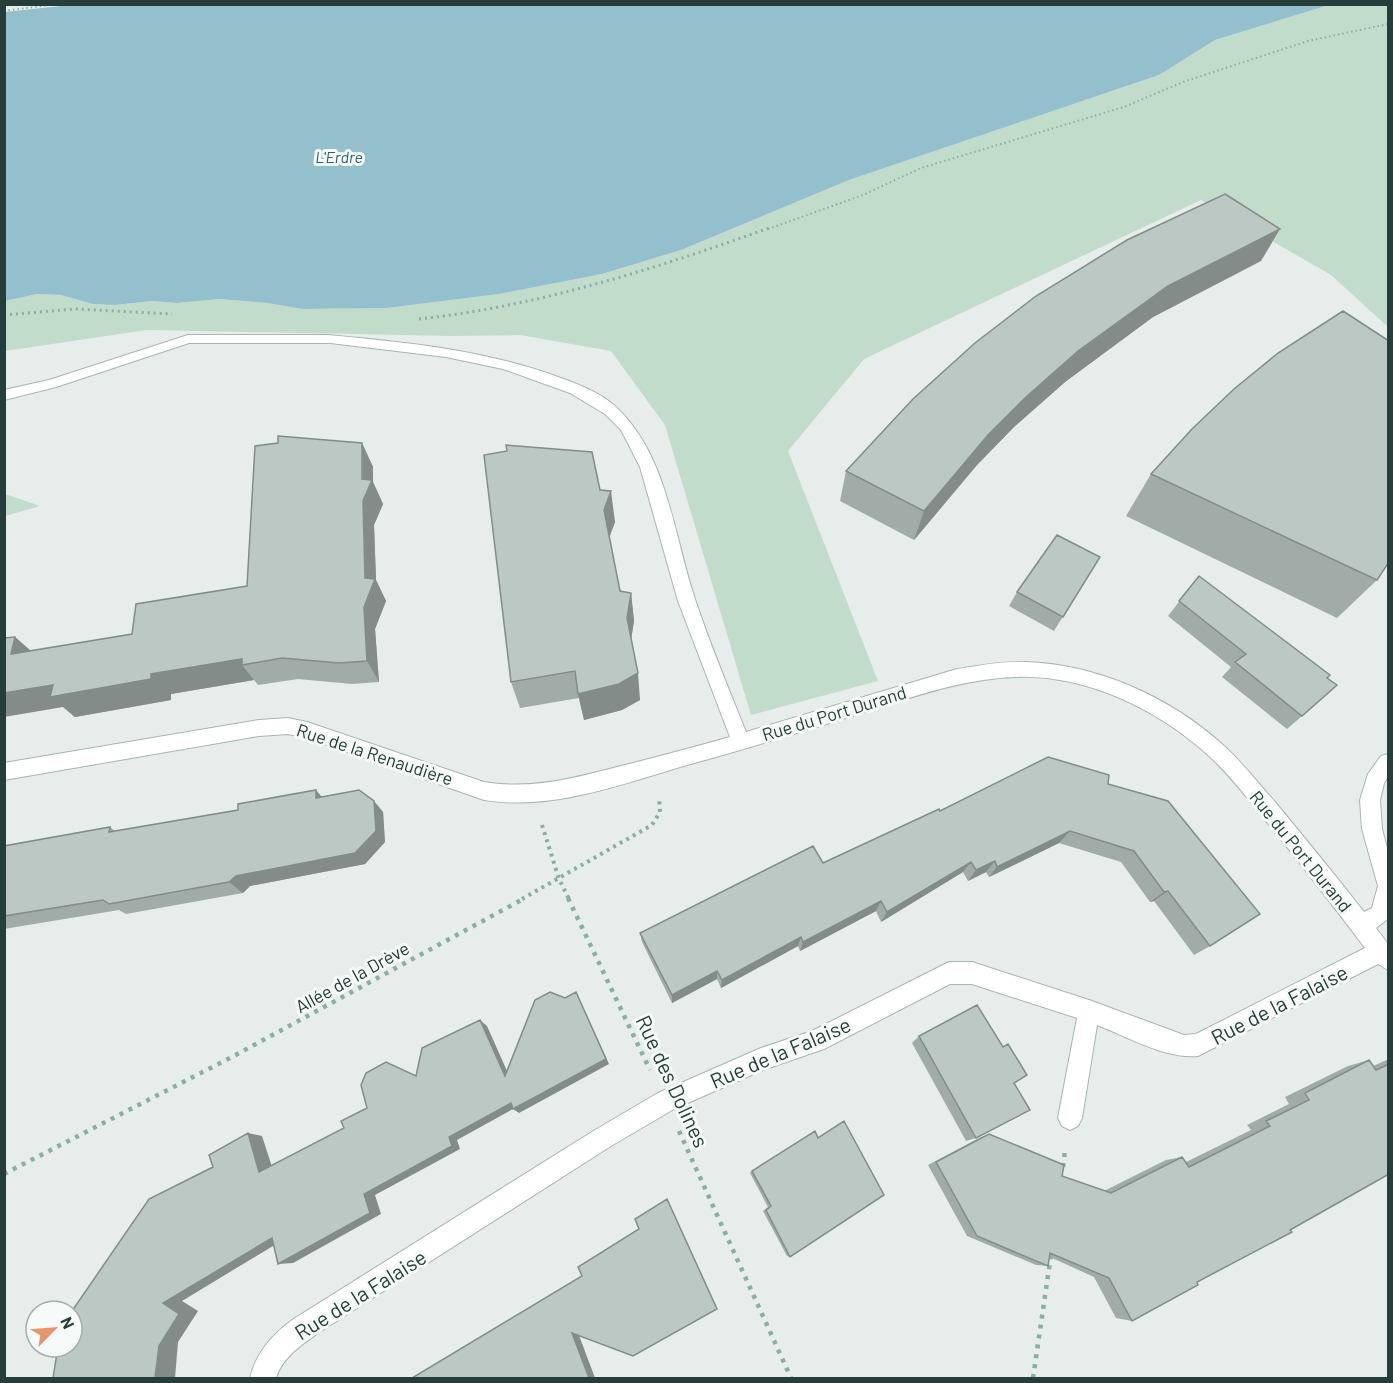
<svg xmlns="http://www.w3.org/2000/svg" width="1393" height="1383" font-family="Barlow,sans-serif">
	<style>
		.green { fill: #c1dccb }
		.water { fill: #94bfcd }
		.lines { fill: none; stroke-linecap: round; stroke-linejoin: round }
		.service-casing { stroke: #a9b5b2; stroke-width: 2 }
		.minor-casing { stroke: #a9b5b2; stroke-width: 2 }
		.path-far3 { stroke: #89aea6; stroke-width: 2; stroke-dasharray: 1.5 3; stroke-linecap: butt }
		.path-far2 { stroke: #89aea6; stroke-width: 3; stroke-dasharray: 2 4; stroke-linecap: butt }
		.path-far1 { stroke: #89aea6; stroke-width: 4; stroke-dasharray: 3 4.5; stroke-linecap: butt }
		.path { stroke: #89aea6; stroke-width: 4.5; stroke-dasharray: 4 6; stroke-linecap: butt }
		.service { fill: #fff; fill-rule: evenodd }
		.minor { fill: #fff; fill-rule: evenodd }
		.wall { fill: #a1aca9 }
		.shaded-wall { fill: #838c89 }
		.building { fill: #bbc8c4; stroke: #838c89; stroke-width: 1.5 }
		.labels { text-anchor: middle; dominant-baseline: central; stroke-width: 6; stroke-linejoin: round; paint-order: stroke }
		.far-water-label { font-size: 16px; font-style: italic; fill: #266175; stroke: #f6faf8 }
		.street-label { font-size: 18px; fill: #263e3a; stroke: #f6faf8 }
		.near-street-label { font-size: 21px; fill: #263e3a; stroke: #f6faf8 }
	</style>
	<rect width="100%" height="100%" fill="#e6edeb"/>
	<!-- green -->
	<path class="green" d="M1329,5h59v322l-57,-52 -130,-75 -337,159 -76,92 90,230 -127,34 -86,-290 -54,-74 -91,-16 -68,1 -305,-6 -142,21v-50l32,-7 25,1 31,9 22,1 37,-4 25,2 42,-4 48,4 35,6 85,-1 112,-14 103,-20 79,-24 168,-70 310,-105 56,-35z
		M5,494l35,12 -35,10z"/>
	<!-- water -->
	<path class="water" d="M70,5v-1l1259,1 -114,35 -56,35 -310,105 -168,70 -79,24 -103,20 -112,14 -85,1 -35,-6 -48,-4 -42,4 -25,-2 -37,4 -22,-1 -32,-9 -24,-1 -32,7v-289z"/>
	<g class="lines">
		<defs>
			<path id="service" d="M188,335h139l7,4 -7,4h-138l-133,44 -52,13v-10l45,-10z"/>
			<path id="minor" d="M327,335c79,7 157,15 231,42 20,7 41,15 57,29 52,48 58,126 79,190 15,46 34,91 52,136l211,-63c22,-3 45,-8 68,-7 72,2 145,35 198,83 19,17 35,38 52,57 30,36 60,73 89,110l8,-4 6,-22 -16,-57 -2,-29 8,-26 13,-18 7,-2v23l-4,6 -4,17 2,29 6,23v67l-12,9 12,16v26l-10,-6 -180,92c-33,3 -70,-19 -101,-31l-15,93 -4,8 -8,4 -8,-4 -4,-8 19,-100 -105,-34h-22l-126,65 -61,21 -89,39 -63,37 -293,187c-17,12 -36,25 -42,45h-26c6,-25 21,-42 42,-58l303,-190 63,-37 103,-45 51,-17 137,-69h23l117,38 95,35 12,-1 169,-86c-34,-45 -68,-89 -103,-132 -17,-21 -34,-43 -54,-61 -51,-46 -123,-81 -193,-78 -53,2 -103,20 -153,36 -58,18 -116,36 -175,52 -65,19 -135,46 -203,35l-177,-62 -19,-4 -29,2 -255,44v-17l255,-43 29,-2 19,4 177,60c48,8 91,-4 137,-16 37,-9 73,-19 109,-29l-52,-136 -38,-134 -19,-37 -16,-16 -35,-21 -67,-24 -57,-12 -124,-15 -2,-3z"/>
		</defs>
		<!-- service casing -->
		<use href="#service" class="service-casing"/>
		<!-- minor casing -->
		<use href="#minor" class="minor-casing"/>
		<!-- path-far3 -->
		<path class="path-far3" d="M4,11l53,-7
			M768,229l95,-34 58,-27 203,-61 59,-25 125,-41 80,-17"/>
		<!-- path-far2 -->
		<path class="path-far2" d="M4,315l72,-6 96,5
			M419,319c121,-13 238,-51 353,-92"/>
		<!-- path-far1 -->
		<path class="path-far1" d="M542,825l17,54 10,20
			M522,899l130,-74 8,-13 -1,-15"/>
		<!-- path -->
		<path class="path" d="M568,898l82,172
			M679,1131l112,247
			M1063,1167l2,-16
			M4,1174l226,-116 295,-160
			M1033,1378l18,-123"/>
		<!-- service -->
		<use href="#service" class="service"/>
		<!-- minor -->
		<use href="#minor" class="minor"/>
	</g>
	<!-- wall -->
	<path class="wall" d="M1261,261l-108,56 -88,65 -51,45 -37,38 -63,75 -74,-39 6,-30z
		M362,443l11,24v15l10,22 -9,21 2,55 10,21 -11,28 4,53 -27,2 -54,-5 -40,6 -4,-5 -83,14v6l-96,17 -12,-10 -48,-70 16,14 101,-17 115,-48z
		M507,451l93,39 15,32 -6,15 11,54 11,2 3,28 -3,19 9,60 -18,10 -38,10 -5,-22 -59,10 -9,-26z
		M1151,474l226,106 -40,38 -211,-102z
		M1100,557l-46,74 -45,-25 8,-14z
		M1199,576l128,102 -25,38 -15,13 -65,-52 9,-10 -63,-51z
		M1108,784l102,162 -16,9 -40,-54 -4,1 -29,-40 -62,-19 -70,34 -3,-5 -18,9 -5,-9 -82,50 -5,-11 -76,40 -2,-5 -77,42 -4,-9 -45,24 -30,-61 -2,-9 183,-70 117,-52z
		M322,797l52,4 9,11 2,30 -20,22 -115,22 -7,7 -117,21 -7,-4 -115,19v-83l106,-19 5,4z
		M919,1036l57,102 -10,3 -54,-98z
		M1389,1059v115l-192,108 -65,39 -16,-3 -22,-41 -44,-20 -2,9 -12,-1 -69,-29 -39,-71 51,-27 10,-4 73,42 42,15 62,-31 16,-3 4,5 65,-32 -4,-5 42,-21 -4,-7 63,-31 21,-6 4,6z
		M818,1138l-28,119 -3,-1 -24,-45 5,-4 -18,-34 2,-2z"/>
	<!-- shaded-wall -->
	<path class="shaded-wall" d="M1280,229l-19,32 -108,56 -88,65 -51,45 -37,38 -63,75 10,-29 64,-76 38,-38 52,-46 90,-65z
		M362,443l11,24v15l10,22 -9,21 2,55 10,21 -11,28 4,53 -12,-21 -3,-54 1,-29z
		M611,491l4,31 -7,19 -4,-31z
		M631,593l3,28 -4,25 -3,-28z
		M15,637l24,21 -28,-4z
		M242,659v6l12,15 -83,14v6l-96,17 -12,-10 -59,10v-24l49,-8 98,-11z
		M638,673l2,27 -18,10 -38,10 -6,-26z
		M316,790l10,12 -10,-4z
		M374,801l9,11 2,30 -20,22 -115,22 -7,7 -14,-11 7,-6z
		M1070,831l-11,12 -70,34 8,-10z
		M995,861l-9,11 -18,9 8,-11z
		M971,862l-8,10 -82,50 6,-10z
		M1168,891l-14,10 -4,1 14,-10z
		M881,901l-5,10 -76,40 3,-9z
		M801,937l-3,9 -77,42 1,-8z
		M717,971v8l-45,24v-8z
		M579,999l30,65 -90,49 -6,-4 -56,31 3,9 -85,46 6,19 -88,49 -15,1 86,-70 85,-57z
		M480,1020l7,6 24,54 -6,-4z
		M248,1133l14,3 12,37 -15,-1z
		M272,1238h14l-104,63 16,10 -20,31 -3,36h-20l8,-75z
		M577,1330l18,48h-6l-17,-45z"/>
	<!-- building -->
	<path class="building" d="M1225,194l55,35 -112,57 -90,65 -52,46 -38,38 -64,76 -78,-40 67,-72 62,-56 61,-47 91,-56z
		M1343,311l46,30v221l-12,18 -226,-106 41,-45 42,-40 44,-36z
		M278,436l84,7v36l10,1 -9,21 2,77 10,1 -11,28 3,54 -28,2 -57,-5 -40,7v-6l-91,15v5l-101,18 3,-12 -49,8v-55l11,-1 -4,17 121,-20 4,-30 111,-18 8,-140 23,-3z
		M506,445l86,7 8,38 11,1 -7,19 16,81 11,2 -4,25 11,55 -19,11 -41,10 -3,-23 -64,11 -27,-227 23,-4z
		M1057,535l43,22 -37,60 -46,-25z
		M1199,576l131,99 -3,3 10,7 -35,31 -67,-54 11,-8 -67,-53z
		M1048,757l61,18 -1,9 60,17 92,113 -50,32 -42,-55 -4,1 -30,-41 -64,-20 -73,36 -2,-6 -19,9 -5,-8 -84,50 -6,-11 -78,41 -2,-5 -79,43 -5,-9 -45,24 -32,-62 173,-87 10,17 116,-54 1,2z
		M316,790v8l43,-8 15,11 2,30 -21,22 -119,23 -7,6 -120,22 -6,-4 -99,16v-70l106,-19 -1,5 129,-22v-6z
		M550,992l15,6 11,-6 30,67 -93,50 -2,-6 -62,34 3,9 -88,48 6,19 -92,51 -6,-26 -109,65 16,11 -20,32 -4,32h-102l5,-31h14v-36l77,-112 64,-32 -4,-12 39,-22 11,39 85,-44 -3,-7 26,-13 -6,-23 5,-12 20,-11 30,14 6,-28 58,-28 25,56 30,-76z
		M977,1005l26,42 5,-3 19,31 -13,8 16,27 -54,28 -57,-102z
		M1369,1060l7,10 13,-6v110l-99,56 2,2 -95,50 1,3 -66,36 -23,-43 -59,-25 -2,13 -71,-30 -41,-74 53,-28 75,31 -2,11 49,17 71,-36 7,10 81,-41 -4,-5 43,-21 -4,-7z
		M844,1121l40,74 -94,62 -24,-47 5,-4 -19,-35 63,-40 3,7z
		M667,1199l50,110 -84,47 -61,-23 17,45h-177l170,-102 -4,-9 61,-38 -4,-10z"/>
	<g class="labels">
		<!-- far-water labels -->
		<g class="far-water-label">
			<text x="339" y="156">L'Erdre</text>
		</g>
		<!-- street labels -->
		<g class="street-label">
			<text transform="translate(834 713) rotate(-17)">Rue du Port Durand</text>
			<text transform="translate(375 754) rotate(18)">Rue de la Renaudière</text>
			<text transform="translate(1301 851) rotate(51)">Rue du Port Durand</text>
			<text transform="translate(352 977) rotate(-29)">Allée de la Drève</text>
		</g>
		<!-- near-street labels -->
		<g class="near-street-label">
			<text transform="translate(1279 1004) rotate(-27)">Rue de la Falaise</text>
			<text transform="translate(780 1052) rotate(-23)">Rue de la Falaise</text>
			<text transform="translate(673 1081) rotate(65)">Rue des Dolines</text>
			<text transform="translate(360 1294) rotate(-32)">Rue de la Falaise</text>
		</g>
	</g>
	<!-- border -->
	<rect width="1393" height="1383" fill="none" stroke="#263e3a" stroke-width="12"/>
	<!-- north arrow -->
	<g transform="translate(54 1329) rotate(65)"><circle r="28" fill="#f6faf8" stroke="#a3afac" stroke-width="1.5"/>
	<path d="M0-4.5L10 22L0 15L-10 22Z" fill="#e5946c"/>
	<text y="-9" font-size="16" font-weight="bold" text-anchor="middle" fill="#263e3a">N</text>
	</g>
</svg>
